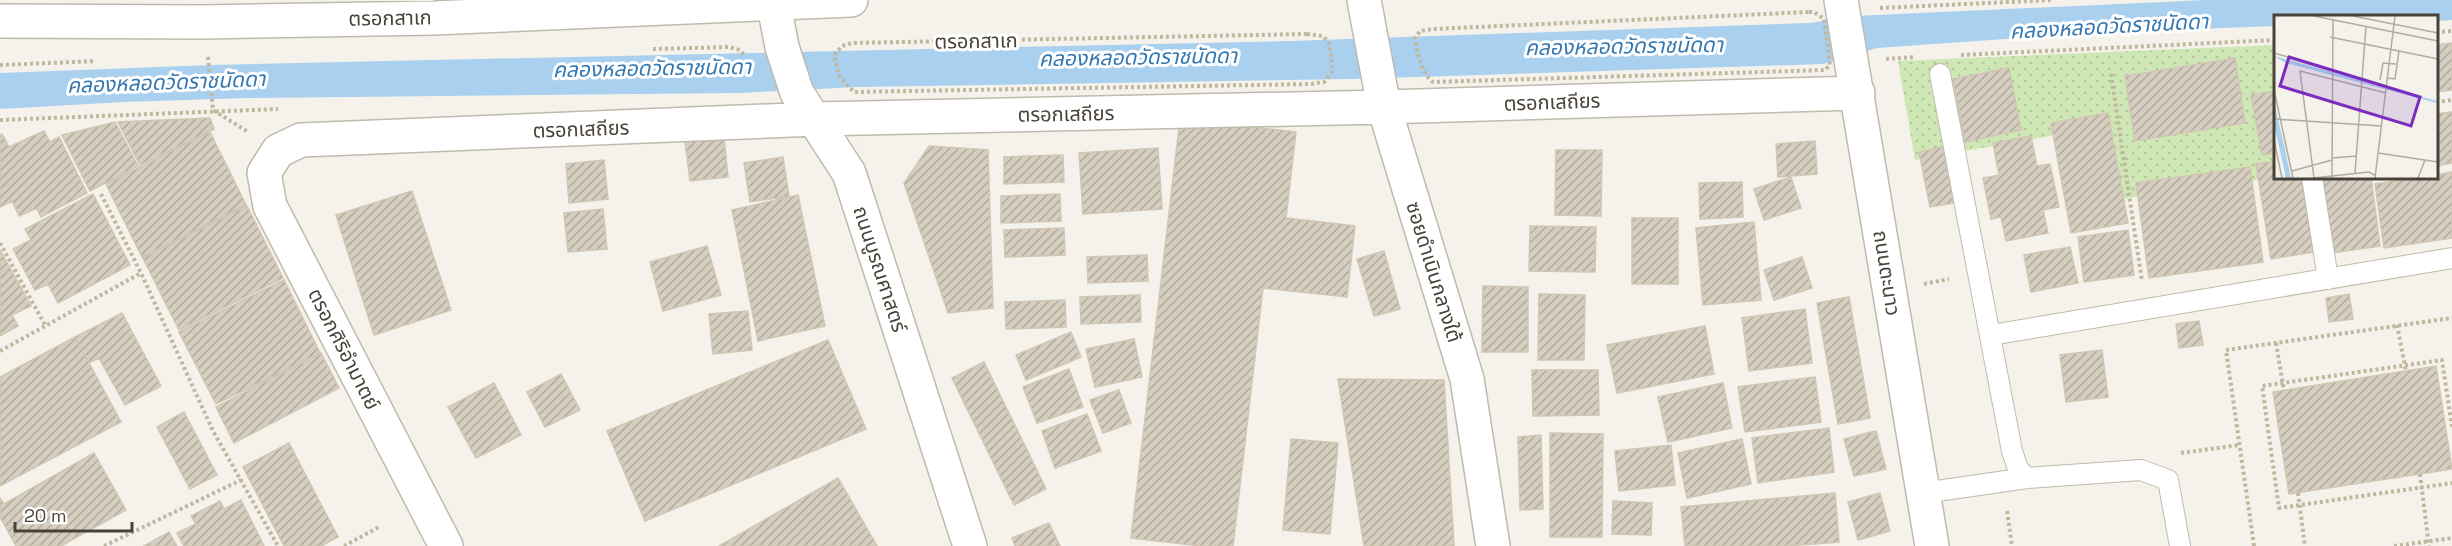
<svg xmlns="http://www.w3.org/2000/svg" width="2452" height="546" font-family="'Space Grotesk','Noto Sans Thai',sans-serif">
	<style>
		.park { fill: url(#park-dots) }
		.water { fill: #a9d0ef }
		.building { fill: url(#building-hatch); stroke: #d0c6b3; stroke-width: 1.5 }
		.lines { fill: none; stroke-linecap: round; stroke-linejoin: round }
		.service-casing { stroke: #c0baad; stroke-width: 22 }
		.minor-casing { stroke: #c0baad; stroke-width: 36 }
		.tertiary-casing { stroke: #c0baad; stroke-width: 36 }
		.path { stroke: #c1b69e; stroke-width: 4; stroke-dasharray: 3 3; stroke-linecap: butt }
		.service { stroke: #fff; stroke-width: 20 }
		.minor { stroke: #fff; stroke-width: 33 }
		.tertiary { stroke: #fff; stroke-width: 33 }
		.labels { text-anchor: middle; dominant-baseline: central; stroke-width: 6; stroke-linejoin: round; paint-order: stroke }
		.street-label { font-size: 20px; fill: #484238; stroke: #fff }
		.water-label { font-size: 21px; font-style: italic; fill: #3478b2; stroke: #fff }
		.inset-road { fill: none; stroke: #afaca3; stroke-width: 1.5 }
		.view { fill: #7b2cbf; fill-opacity: 0.15; stroke: #7b2cbf; stroke-width: 3 }
		.inset-edge { fill: none; stroke: #484238; stroke-width: 3 }
	</style>
	<defs>
		<pattern id="park-dots" width="8" height="8" patternUnits="userSpaceOnUse" patternTransform="scale(1.5)"><rect width="8" height="8" fill="#cee7b4"/><path d="M2 2h.1M6 6h.1" fill="none" stroke="#b2c79c" stroke-width="1.8" stroke-linecap="round"/></pattern>
		<pattern id="building-hatch" width="6" height="6" patternUnits="userSpaceOnUse" patternTransform="scale(1.5)"><rect width="6" height="6" fill="#d6cec0"/><path d="M-1 1l2-2M0 6l6-6M5 7l2-2" fill="none" stroke="#b0a99d"/></pattern>
	</defs>
	<rect width="100%" height="100%" fill="#f4f2ea"/>
	<!-- park -->
	<path class="park" d="M2275,45l1,132 -176,25 -5,-74 -180,32 -17,-99z"/>
	<!-- water -->
	<path class="water" d="M2206,0h246v20l-16,1v-5h-161v10l-184,7 -214,15 -54,16 -472,15 -493,8 -120,6 -491,5 -124,4 -123,7v-36l212,-8 1079,-24 519,-18 45,-7z"/>
	<!-- building -->
	<path class="building" d="M2452,43v47l-15,2 -1,-47z
		M2235,58l10,65 -110,18 -10,-65z
		M2009,68l12,62 -56,12 -12,-63z
		M2275,91v62l-13,2 -11,-60z
		M2452,112v51l-16,3v-52z
		M2108,113l20,110 -57,10 -20,-110z
		M210,118l4,11 -74,36 -22,-43z
		M1180,119l116,13 -10,86 69,8 -8,71 -84,-9 -30,258h-32l-70,-8z
		M115,122l23,44 -48,25 -28,-56z
		M44,131l6,11 9,-5 28,56 -46,24 -4,-9 -18,8 -7,-15 -12,6v-72l2,-1 7,13z
		M210,132l36,73 -104,52 -36,-73z
		M2031,136l6,30 13,-2 9,43 -16,3 5,23 -42,8 -5,-24 -10,2 -8,-41 16,-3 -6,-32z
		M724,138l4,39 -38,4 -5,-39z
		M1815,141l2,33 -39,3 -2,-33z
		M929,146l59,4 5,158 -45,5 -44,-130z
		M1943,147l11,56 -24,4 -11,-55z
		M1158,148l4,61 -79,5 -4,-61z
		M1556,150h46l-1,66 -46,-1z
		M1063,155l1,27 -60,2v-27z
		M783,157l6,39 -39,6 -6,-39z
		M604,160l4,39 -39,4 -3,-39z
		M2275,161v16h26l13,75 -43,7 -15,-95z
		M2250,167l13,95 -114,16 -13,-95z
		M2452,172v66l-68,10 -9,-64 45,-7h16v-2z
		M1791,177l10,31 -37,12 -10,-31z
		M2322,177h49l9,69 -48,7z
		M1742,182l1,35 -43,2 -1,-36z
		M412,191l39,119 -77,25 -38,-120z
		M93,194l37,71 -72,38 -10,-19 -13,6 -22,-41 18,-9 -6,-11z
		M1060,194l1,27 -60,2v-27z
		M798,195l27,131 -67,15 -26,-131z
		M247,206l36,72 -104,52 -36,-72z
		M603,209l4,40 -39,3 -4,-39z
		M1632,218h46v66h-46z
		M1754,222l7,78 -58,5 -7,-77z
		M1530,226l66,1 -1,45 -66,-1z
		M1064,228l1,27 -60,2 -1,-27z
		M2128,230l6,45 -50,7 -6,-45z
		M707,246l14,49 -58,16 -13,-49z
		M2070,247l8,36 -47,9 -7,-37z
		M0,250l31,56 -19,9 6,11 -18,10z
		M1384,251l16,58 -26,7 -17,-57z
		M1147,255l1,26 -60,2 -1,-26z
		M1802,257l10,31 -38,12 -10,-30z
		M284,280l36,73 -104,51 -37,-72z
		M1483,286l45,1v65h-46z
		M1539,294l46,1 -1,65h-46z
		M2349,294l4,25 -24,3 -3,-24z
		M1140,295l1,27 -60,2 -1,-27z
		M1849,297l21,121 -32,6 -21,-121z
		M1065,300l1,27 -60,2 -1,-27z
		M1805,309l7,54 -63,8 -7,-53z
		M748,311l4,39 -39,4 -4,-40z
		M122,313l39,73 -36,19 -26,-47 -10,5 -14,-26z
		M2199,321l4,24 -24,3 -3,-24z
		M1705,326l9,48 -97,19 -10,-48z
		M1071,332l10,25 -55,23 -10,-25z
		M75,337l46,85 -121,64v-109z
		M1134,339l8,38 -47,10 -9,-38z
		M828,340l38,89 -221,92 -38,-90z
		M2102,350l6,47 -42,5 -6,-47z
		M321,353l18,35 -105,55 -18,-36z
		M984,362l62,127 -32,16 -62,-127z
		M2436,366l16,103 -163,25 -16,-102z
		M1069,369l14,38 -46,16 -14,-36z
		M1532,370h66l1,45 -66,1z
		M561,374l19,36 -35,17 -18,-35z
		M1815,377l6,45 -76,10 -7,-45z
		M1338,379l106,1 10,166h-90z
		M494,383l27,52 -45,23 -28,-51z
		M1723,383l9,45 -64,14 -10,-45z
		M1119,390l12,33 -28,10 -13,-33z
		M184,412l33,63 -27,14 -33,-62z
		M1087,414l14,37 -46,17 -13,-37z
		M1829,428l5,44 -76,11 -6,-45z
		M1876,431l10,38 -32,7 -10,-37z
		M1550,433l53,1 -1,103h-52z
		M1541,435l2,74 -23,1 -2,-73z
		M1291,439l47,4 -8,91 -47,-4z
		M1742,439l9,45 -64,14 -9,-45z
		M289,443l49,94 -17,9h-37l-41,-79z
		M1671,445l4,40 -56,6 -4,-40z
		M94,453l32,57 -65,36h-45l-16,-29v-19l4,6z
		M838,478l39,68h-158z
		M1835,493l4,49 -51,4h-103l-4,-39z
		M1880,493l10,38 -32,9 -10,-38z
		M241,500l23,46h-80l-7,-13 19,-9 -5,-8 29,-15 4,8z
		M1613,501l39,2 -1,32 -39,-1z
		M1049,523l11,23h-45l-3,-8z
		M169,532l8,14h-33z"/>
	<g class="lines">
		<defs>
			<path id="service" d="M1940,74l72,377 6,18 9,9 114,-8 27,10 12,66
				M2312,177l16,102
				M1991,335l461,-77
				M1923,493l104,-15"/>
			<path id="minor" d="M773,0l9,47 15,46 52,80 121,373
				M1364,0l20,107 83,272 26,167
				M0,21l203,1 231,-4 417,-18
				M446,546l-176,-340 -6,-33 14,-22 23,-11 515,-21 568,-12 474,-14"/>
			<path id="tertiary" d="M1841,0l91,546"/>
		</defs>
		<!-- service casing -->
		<use href="#service" class="service-casing"/>
		<!-- minor casing -->
		<use href="#minor" class="minor-casing"/>
		<!-- tertiary casing -->
		<use href="#tertiary" class="tertiary-casing"/>
		<!-- path -->
		<path class="path" d="M1880,8l171,-8
			M1809,12h5l10,7 6,46 -5,5 -392,12c-12,-9 -16,-30 -18,-44l5,-7 13,-2z
			M2436,32l16,-1
			M1307,34l16,2 6,7 4,28 -9,11 -13,2 -457,8 -15,-16 -5,-21 8,-9 10,-3z
			M653,49l76,-2 11,3 4,5
			M1961,55l314,-15
			M208,57l5,53 35,22
			M1886,59l29,-2
			M0,65l96,-4
			M2111,74l31,207
			M2436,102l16,-2
			M0,120l278,-11
			M101,194l40,79 72,158 65,115
			M0,243l45,82
			M1924,284l25,-5
			M2397,325l9,46
			M2276,343l8,48
			M0,351l141,-78
			M2452,427l-10,-67 -180,26 17,122 173,-25
			M2181,453l58,-8
			M2420,474l9,72
			M2298,493l7,53
			M2007,511l5,35
			M104,546l137,-66
			M344,546l35,-19
			M2254,546l-28,-196 226,-32
			M2394,546l58,-8"/>
		<!-- service -->
		<use href="#service" class="service"/>
		<!-- minor -->
		<use href="#minor" class="minor"/>
		<!-- tertiary -->
		<use href="#tertiary" class="tertiary"/>
	</g>
	<g class="labels">
		<!-- street labels -->
		<g class="street-label">
			<text transform="translate(390 18) rotate(-1)">ตรอกสาเก</text>
			<text transform="translate(976 41) rotate(-1)">ตรอกสาเก</text>
			<text transform="translate(1552 102) rotate(-2)">ตรอกเสถียร</text>
			<text transform="translate(1066 114) rotate(-1)">ตรอกเสถียร</text>
			<text transform="translate(581 129) rotate(-2)">ตรอกเสถียร</text>
			<text transform="translate(880 269) rotate(72)">ถนนบูรณศาสตร์</text>
			<text transform="translate(1434 272) rotate(73)">ซอยดำเนินกลางใต้</text>
			<text transform="translate(1887 273) rotate(81)">ถนนตะนาว</text>
			<text transform="translate(344 349) rotate(63)">ตรอกศิริอำมาตย์</text>
		</g>
		<!-- water labels -->
		<g class="water-label">
			<text transform="translate(2109 26) rotate(-3)">คลองหลอดวัดราชนัดดา</text>
			<text transform="translate(1624 46) rotate(-1)">คลองหลอดวัดราชนัดดา</text>
			<text transform="translate(1138 57) rotate(-1)">คลองหลอดวัดราชนัดดา</text>
			<text transform="translate(652 68) rotate(-1)">คลองหลอดวัดราชนัดดา</text>
			<text transform="translate(166 82) rotate(-2)">คลองหลอดวัดราชนัดดา</text>
		</g>
	</g>
	<!-- overview -->
	<g transform="translate(2274 15)">
		<rect width="164" height="164" fill="#f4f2ea"/>
		<path d="M0,41l163,45v2l-151,-40zM0,88l10,42 7,33h-5l-12,-54z" fill="#a9d0ef"/>
		<path class="inset-road" d="M40,1l124,25M79,1l85,17M56,22l108,22M0,38l113,33M114,63l7,1 4,-28M106,65l3,-17 13,1M0,75l19,88M0,104l108,7M0,125l8,38M104,138l60,9M58,143l24,-2M18,156l40,-11M81,158l11,-147M39,163l56,-6 7,4M40,163l-14,-107 86,22M58,163l1,-159M101,163l20,-162M144,163l7,-18"/>
		<path class="view" d="M15,42l131,40 -9,29 -131,-40z"/>
		<rect width="164" height="164" class="inset-edge"/>
	</g>
	<!-- scale -->
	<path d="M15 522v9h117v-9" fill="none" stroke="#484238" stroke-width="3"/>
	<text x="24" y="522" font-size="18" fill="#484238" stroke="#ffffff" stroke-width="4.5" paint-order="stroke">20 m</text>
</svg>
